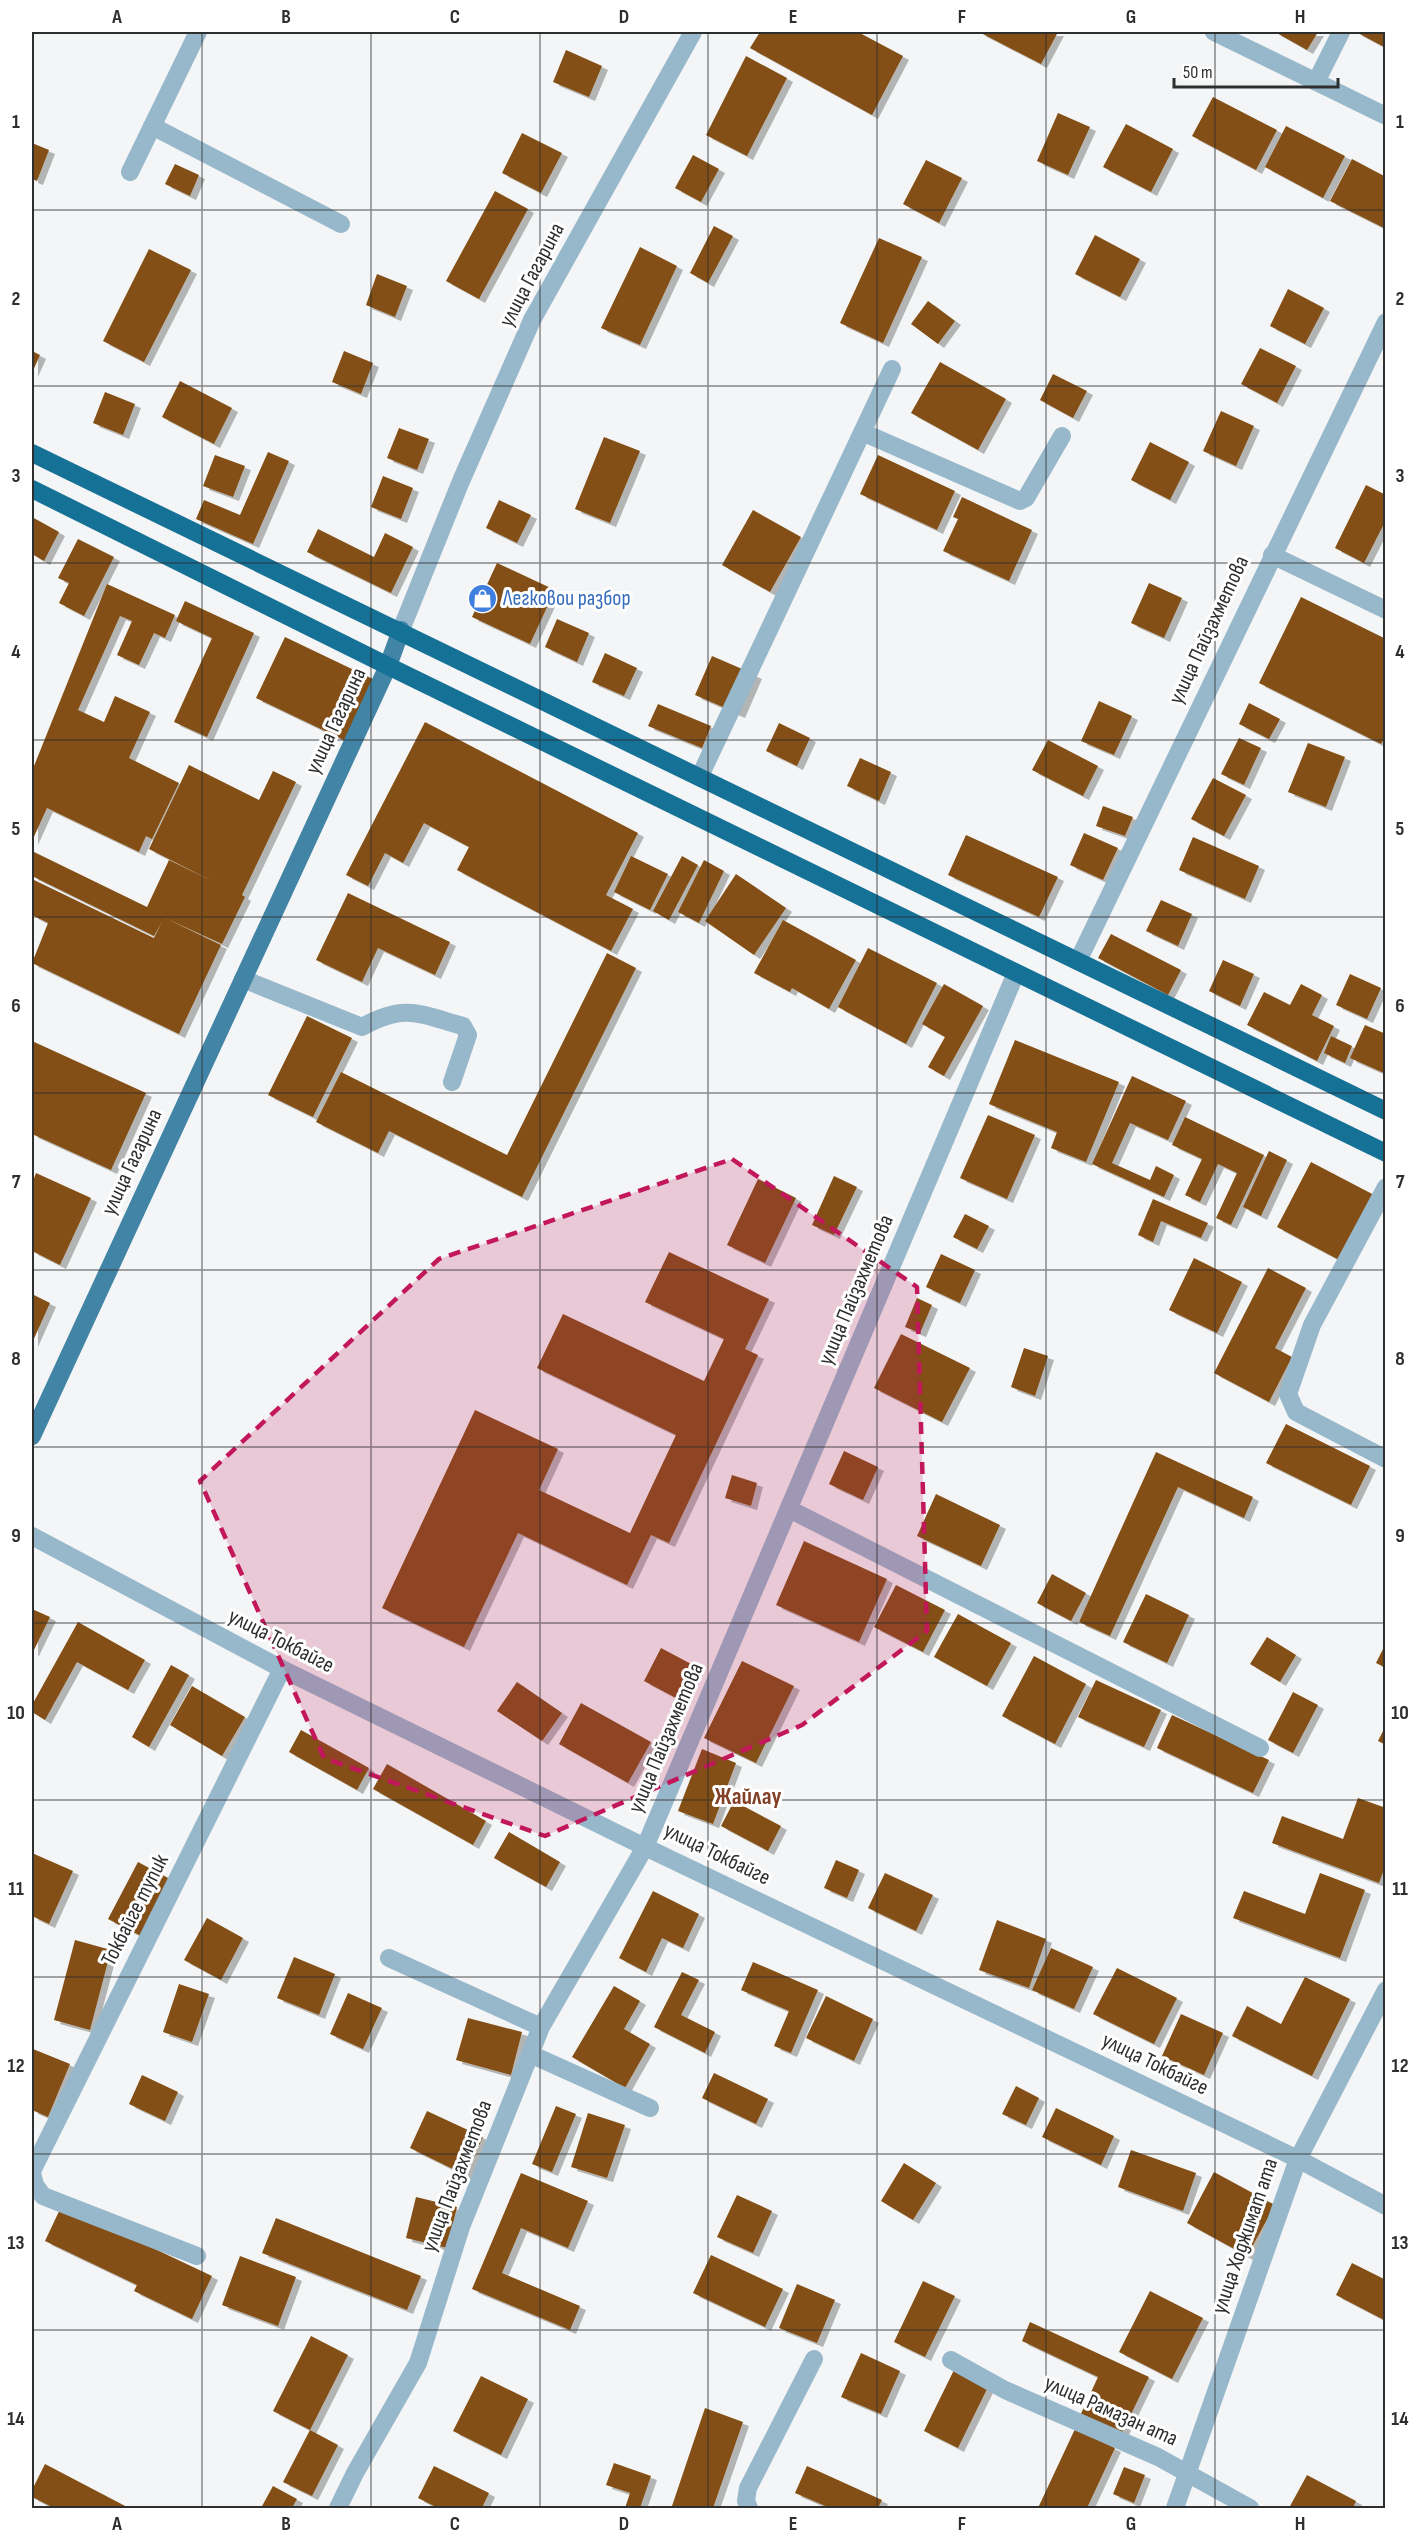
<svg xmlns="http://www.w3.org/2000/svg" width="1417" height="2540" font-family="'Sofia Sans Condensed',sans-serif">
	<style>
		.building { fill: #834f13; filter: url(#shadow) }
		.lines { fill: none; stroke-linecap: round; stroke-linejoin: round }
		.minor { stroke: #97b8cb; stroke-width: 18 }
		.major { stroke: #4284a5; stroke-width: 18 }
		.highway { stroke: #167197; stroke-width: 18 }
		.marked { fill: #c2185b; fill-opacity: 0.2; stroke: #c2185b; stroke-width: 4.5; stroke-dasharray: 12 8; stroke-linejoin: round }
		.grid { fill: none; stroke: #2d2e2e; stroke-width: 1.5; stroke-opacity: 0.55 }
		.labels { text-anchor: middle; dominant-baseline: central; stroke-width: 6; stroke-linejoin: round; paint-order: stroke }
		.street-label { font-size: 22px; fill: #2d2e2e; stroke: #fff }
		.shop-label { font-size: 22px; fill: #366cbe; stroke: #fff; text-anchor: start }
		.neighbourhood-label { font-size: 24px; font-weight: bold; fill: #834028; stroke: #fff }
		.neatline { fill: none; stroke: #2d2e2e; stroke-width: 2 }
		.grid-label { font-size: 20px; text-anchor: middle; font-weight: bold; fill: #2d2e2e }
	</style>
	<defs>
		<filter id="shadow"><feDropShadow dx="6" dy="4" stdDeviation="0" flood-color="#0004"/></filter>
	</defs>
	<rect width="100%" height="100%" fill="#f4f5f6"/>
	<!-- building -->
	<path class="building" d="M760,32h98l45,24 -31,59 -122,-67z
		M979,32h79l-17,32z
		M1275,32h43l-11,18z
		M1356,32h30v16z
		M566,50l36,16 -13,31 -36,-15z
		M746,56l41,22 -40,78 -41,-21z
		M1213,97l64,33 -21,40 -64,-34z
		M1058,113l32,14 -22,48 -31,-14z
		M1126,124l47,25 -22,43 -48,-25z
		M1286,126l59,30 -22,42 -58,-31z
		M522,133l40,20 -21,40 -39,-20z
		M32,143l17,7 -12,31 -5,-2z
		M693,155l26,14 -18,33 -26,-14z
		M1352,159l34,18v52l-56,-28z
		M926,160l36,18 -23,45 -36,-19z
		M175,164l24,11 -9,21 -25,-12z
		M495,191l33,18 -49,90 -33,-18z
		M714,226l19,10 -25,47 -18,-10z
		M1095,235l45,24 -20,38 -45,-23z
		M879,238l43,19 -39,86 -43,-20z
		M640,247l37,19 -37,79 -39,-17z
		M149,249l42,21 -47,92 -41,-21z
		M377,274l30,12 -12,31 -29,-12z
		M1288,289l36,19 -19,36 -35,-18z
		M928,301l27,20 -17,23 -27,-20z
		M1260,348l36,18 -19,37 -36,-19z
		M32,351l8,4 -8,18z
		M344,351l29,12 -12,31 -29,-12z
		M940,362l66,37 -28,51 -67,-37z
		M1053,374l34,17 -14,27 -33,-18z
		M180,381l52,27 -18,36 -52,-27z
		M105,392l30,12 -12,31 -30,-12z
		M1221,411l33,15 -18,40 -33,-15z
		M399,428l30,11 -12,31 -30,-12z
		M604,437l36,14 -30,72 -35,-14z
		M1150,442l39,20 -19,38 -39,-20z
		M268,452l21,9 -36,83 -57,-25 8,-19 36,15z
		M215,455l30,11 -12,31 -30,-11z
		M878,455l77,36 -18,39 -77,-36z
		M383,476l30,12 -12,31 -30,-12z
		M1366,485l20,10v25l-22,43 -29,-15z
		M962,497l70,33 -23,51 -66,-30 15,-32 -5,-2z
		M499,500l32,15 -14,28 -31,-15z
		M753,510l48,27 -31,55 -48,-27z
		M32,517l27,15 -15,29 -12,-7z
		M318,529l56,28 11,-24 28,14 -22,46 -84,-41z
		M78,539l36,18 -30,59 -25,-13 10,-20 -11,-5z
		M497,563l58,27 -25,54 -58,-27z
		M1149,583l33,15 -18,40 -33,-15z
		M107,584l68,31 -10,23 -11,-5 -15,32 -22,-10 15,-34 -12,-5 -42,94 26,12 11,-26 35,16 -21,46 50,25 -27,56 -6,-3 -7,16 -92,-44 -15,33v-70z
		M1301,597l85,42v96l-5,9 -122,-61z
		M185,601l69,32 -47,104 -33,-15 38,-84 -36,-17z
		M557,619l32,14 -12,29 -32,-15z
		M285,637l92,44 -29,61 -92,-44z
		M605,653l32,15 -13,28 -32,-14z
		M712,656l44,19 -17,39 -44,-19z
		M1099,701l33,15 -18,39 -33,-14z
		M1249,703l31,16 -11,20 -30,-15z
		M658,704l53,22 -9,22 -54,-22z
		M425,722l213,111 -32,62 27,14 -22,42 -154,-81 12,-23 -45,-24 -21,40 -18,-10 -17,33 -22,-11z
		M779,723l31,15 -13,28 -31,-15z
		M1239,738l22,10 -17,37 -23,-11z
		M1048,740l50,26 -15,30 -51,-26z
		M1308,743l37,14 -19,50 -38,-15z
		M860,758l31,14 -12,29 -32,-15z
		M189,765l70,35 14,-29 23,11 -54,113 3,2 -23,47 -59,-27 58,28 -42,89 -147,-71 16,-40 -16,-8v-36l122,59 8,-16 -8,14 -122,-60v-25l115,56 22,-47 45,22 -65,-33z
		M1213,778l33,17 -22,41 -33,-17z
		M1103,806l30,11 -8,19 -29,-10z
		M1084,833l34,15 -15,32 -33,-15z
		M966,835l92,42 -19,40 -91,-42z
		M1193,837l66,29 -14,33 -66,-29z
		M631,856l37,18 -18,36 -36,-18z
		M682,856l16,9 -29,55 -16,-9z
		M704,860l20,11 -25,52 -21,-11z
		M736,874l50,34 -32,47 -49,-34z
		M348,893l102,49 -15,33 -57,-27 -16,34 -46,-22z
		M1161,900l31,14 -14,32 -32,-15z
		M783,920l73,40 -27,49 -37,-21 -2,4 -36,-19z
		M1111,934l70,36 -13,25 -70,-37z
		M868,948l69,35 -31,61 -68,-37z
		M607,953l29,15 -114,229 -133,-66 -11,22 -62,-31 25,-50 166,83z
		M1223,960l31,14 -14,32 -31,-15z
		M1350,974l31,14 -14,31 -31,-14z
		M944,984l39,22 -39,70 -16,-9 17,-30 -23,-13z
		M1301,984l21,11 -10,20 22,11 -17,35 -70,-36 17,-33 26,13z
		M307,1016l45,22 -39,79 -45,-22z
		M1365,1025l21,9v40l-36,-16z
		M1331,1036l21,10 -7,17 -21,-10z
		M1015,1040l104,42 -33,80 -35,-14 6,-16 -68,-28z
		M32,1041l114,52 -35,77 -79,-36z
		M1132,1076l54,25 -18,39 -38,-17 -18,40 38,17 6,-14 18,9 -10,22 -72,-33z
		M988,1115l47,20 -28,64 -47,-21z
		M1185,1117l79,38 -33,70 -15,-7 21,-45 -19,-9 -18,38 -15,-7 17,-36 -30,-14z
		M1269,1151l18,9 -26,56 -18,-9z
		M1311,1162l65,34 -33,66 -66,-35z
		M36,1173l55,25 -31,67 -28,-14v-67z
		M834,1176l23,11 -23,48 -22,-10z
		M758,1179l38,19 -31,65 -38,-18z
		M1153,1199l55,24 -7,15 -40,-17 -8,21 -15,-7z
		M965,1214l24,12 -12,23 -24,-12z
		M669,1252l100,47 -24,50 13,6 -89,188 -18,-8 -24,50 -109,-52 -54,114 -82,-39 93,-198 83,39 -19,41 91,43 46,-98 -139,-67 26,-54 141,67 20,-42 -79,-37z
		M941,1254l34,16 -15,33 -34,-16z
		M1194,1258l48,24 -25,51 -48,-23z
		M1268,1268l38,20 -31,60 17,9 -23,45 -55,-29z
		M32,1294l18,9 -18,40z
		M917,1298l15,7 -12,28 -15,-6z
		M901,1334l69,34 -28,54 -68,-34z
		M1024,1348l24,8 -13,40 -24,-9z
		M1286,1424l84,42 -19,39 -85,-42z
		M844,1451l34,16 -15,33 -34,-16z
		M1156,1452l97,45 -9,21 -66,-31 -68,149 -31,-14z
		M732,1475l25,8 -6,23 -26,-8z
		M936,1494l64,31 -19,41 -64,-30z
		M804,1541l83,38 -28,63 -83,-37z
		M1052,1574l34,19 -15,28 -34,-18z
		M896,1585l49,25 -22,42 -49,-25z
		M1146,1594l43,21 -22,48 -44,-21z
		M32,1609l18,8 -17,35 -1,-1z
		M958,1614l53,29 -24,43 -53,-29z
		M78,1622l67,38 -17,30 -51,-28 -32,58 -13,-8v-7z
		M1267,1637l29,18 -16,27 -30,-18z
		M1386,1643v25l-10,-5z
		M661,1648l32,17 -17,33 -32,-17z
		M1034,1656l52,28 -31,60 -53,-28z
		M742,1661l52,25 -38,77 -52,-25z
		M171,1665l18,10 -40,72 -17,-10z
		M1096,1680l65,30 -17,37 -66,-30z
		M517,1682l45,31 -20,28 -45,-30z
		M192,1686l53,31 -23,39 -52,-31z
		M1293,1692l25,13 -25,48 -25,-13z
		M581,1703l70,39 -23,41 -69,-39z
		M1172,1715l97,45 -16,33 -96,-45z
		M1386,1725v20l-8,-4z
		M301,1730l68,38 -12,22 -68,-38z
		M702,1749l34,14 -23,61 -35,-13z
		M387,1764l99,57 -13,24 -100,-56z
		M1358,1798l28,10v56l-7,19 -107,-40 10,-27 61,23z
		M734,1801l47,25 -13,25 -47,-25z
		M509,1832l51,30 -14,25 -52,-29z
		M32,1853l41,18 -24,53 -17,-8z
		M836,1860l23,10 -12,28 -23,-10z
		M138,1862l32,17 -29,57 -33,-17z
		M885,1873l48,22 -17,36 -48,-23z
		M1320,1873l45,17 -25,68 -107,-40 11,-27 61,23z
		M653,1891l46,23 -16,34 -21,-10 -16,34 -27,-14z
		M207,1918l36,20 -22,42 -37,-20z
		M997,1920l49,19 -17,49 -50,-18z
		M75,1940l36,10 -21,80 -36,-10z
		M1051,1948l42,19 -19,42 -42,-19z
		M294,1957l41,17 -16,41 -42,-17z
		M753,1962l65,28 -27,63 -17,-7 15,-35 -48,-21z
		M1117,1968l60,30 -23,46 -61,-30z
		M682,1972l17,8 -18,35 34,17 -10,21 -51,-26z
		M1305,1977l45,22 -38,77 -80,-40 15,-30 34,18z
		M179,1984l30,10 -17,48 -29,-10z
		M614,1986l26,15 -16,28 26,15 -25,44 -53,-31z
		M348,1993l34,15 -19,41 -33,-15z
		M826,1996l47,23 -19,42 -48,-23z
		M1181,2014l42,19 -19,42 -42,-19z
		M468,2018l54,14 -11,43 -55,-15z
		M33,2049l37,15 -22,53 -16,-7z
		M714,2073l54,26 -12,25 -54,-26z
		M142,2075l36,17 -13,29 -36,-17z
		M1016,2086l23,12 -13,27 -24,-11z
		M556,2106l20,8 -24,58 -20,-8z
		M1056,2108l58,28 -13,29 -59,-28z
		M427,2111l56,26 -18,38 -55,-27z
		M588,2113l37,12 -18,53 -36,-11z
		M1131,2150l65,23 -13,38 -65,-24z
		M904,2163l32,20 -23,37 -32,-19z
		M1214,2172l61,33 -28,51 -60,-33z
		M521,2173l67,28 -20,47 -47,-20 -19,45 78,33 -10,24 -98,-41z
		M737,2195l35,16 -19,42 -36,-16z
		M416,2197l41,10 -10,41 -41,-10z
		M62,2205l150,71 -20,43 -58,-28 3,-6 -92,-44z
		M276,2218l145,58 -14,34 -145,-57z
		M711,2255l72,34 -18,38 -72,-34z
		M240,2256l56,21 -18,49 -56,-21z
		M1352,2263l34,17v41l-50,-26z
		M923,2281l32,15 -30,61 -31,-15z
		M797,2284l38,16 -18,43 -38,-15z
		M1150,2291l53,27 -31,61 -53,-27z
		M1030,2322l119,55 -29,60 -41,-19 19,-41 -76,-36z
		M311,2336l37,19 -38,75 -37,-19z
		M861,2353l39,18 -19,43 -40,-17z
		M954,2370l34,17 -30,61 -34,-17z
		M481,2376l47,23 -27,56 -48,-24z
		M705,2408l38,14 -30,86h-34l-7,-2z
		M1075,2429l40,19 -28,60h-49z
		M310,2430l28,15 -26,51 -29,-14z
		M614,2463l37,13 -11,32h-15l5,-15 -24,-8z
		M45,2464l84,44h-75l-22,-11v-7z
		M434,2466l55,27 -7,15h-44l-20,-10z
		M807,2466l75,34 -4,8h-48l-35,-15z
		M1124,2467l21,8 -11,28 -21,-9z
		M1307,2475l49,26 -3,7h-64z
		M273,2486l24,13 -5,9h-31z"/>
	<g class="lines">
		<!-- minor -->
		<path class="minor" d="M1214,32l172,84
			M1316,82l25,-50
			M152,126l189,98
			M130,172l68,-140
			M862,432l158,69 6,-3 36,-62
			M1272,555l114,55
			M401,630l60,-149 71,-161 161,-288
			M700,776l192,-407
			M1078,961l308,-639
			M243,979l119,48c43,-24 57,-13 101,-1l5,9 -16,47
			M1386,1187l-74,138 -24,69 8,18 90,47
			M789,1509l471,239
			M32,1536l250,133 363,178 653,312 88,47
			M389,1958l152,69
			M530,2054l120,54
			M32,2171l250,-502
			M32,2173l3,12 8,11 154,60
			M951,2360l54,30 153,67 92,51
			M338,2508l17,-35 63,-110 43,-136 80,-200 104,-180 371,-874
			M749,2508l-3,-7 2,-13 66,-129
			M1175,2508l123,-349 88,-169"/>
		<!-- major -->
		<path class="major" d="M32,1436l356,-770 13,-36"/>
		<!-- highway -->
		<path class="highway" d="M32,453l1354,658
			M32,489l356,177 998,487"/>
	</g>
	<!-- marked area -->
	<path class="marked" d="M732,1159l185,128 10,344 -125,94 -257,111 -221,-78 -124,-277 239,-222z"/>
	<!-- grid -->
	<path class="grid" d="M202,32v2476M371,32v2476M540,32v2476M708,32v2476M877,32v2476M1046,32v2476M1215,32v2476M32,210h1354M32,386h1354M32,563h1354M32,740h1354M32,917h1354M32,1093h1354M32,1270h1354M32,1447h1354M32,1623h1354M32,1800h1354M32,1977h1354M32,2154h1354M32,2330h1354"/>
	<!-- icons -->
	<defs>
		<symbol id="shop-disc" viewBox="-11 -11 22 22"><circle r="9.5" fill="#3f7fe0" stroke="#fff"/><path d="M-5-2.5h2.3a2.7 3.5 0 0 1 5.4 0H5L5.5 6h-11ZM-1.5-2.5h3a1.5 2.3 0 0 0-3 0Z" fill="#fff"/></symbol>
	</defs>
	<g fill-rule="evenodd">
		<use href="#shop-disc" x="466" y="582" width="33" height="33"/>
	</g>
	<g class="labels">
		<!-- street labels -->
		<g class="street-label">
			<text transform="translate(532 275) rotate(-62)">улица Гагарина</text>
			<text transform="translate(1209 630) rotate(-65)">улица Пайзахметова</text>
			<text transform="translate(336 721) rotate(-65)">улица Гагарина</text>
			<text transform="translate(132 1162) rotate(-65)">улица Гагарина</text>
			<text transform="translate(856 1290) rotate(-67)">улица Пайзахметова</text>
			<text transform="translate(281 1641) rotate(27)">улица Токбайге</text>
			<text transform="translate(666 1738) rotate(-67)">улица Пайзахметова</text>
			<text transform="translate(717 1854) rotate(26)">улица Токбайге</text>
			<text transform="translate(135 1910) rotate(-63)">Токбайге тупик</text>
			<text transform="translate(1155 2064) rotate(26)">улица Токбайге</text>
			<text transform="translate(457 2176) rotate(-69)">улица Пайзахметова</text>
			<text transform="translate(1245 2236) rotate(-71)">улица Ходжимат ата</text>
			<text transform="translate(1111 2411) rotate(24)">улица Рамазан ата</text>
		</g>
		<!-- shop labels -->
		<g class="shop-label">
			<text x="503" y="598">Легковои разбор</text>
		</g>
		<!-- neighbourhood labels -->
		<g class="neighbourhood-label">
			<text x="748" y="1796">Жайлау</text>
		</g>
	</g>
	<!-- border -->
	<rect width="1417" height="2540" fill="none" stroke="#ffffff" stroke-width="66"/>
	<!-- scale -->
	<path d="M1174 78v9h164v-9" fill="none" stroke="#2d2e2e" stroke-width="3"/>
	<text x="1183" y="78" font-size="18" fill="#2d2e2e" stroke="#ffffff" stroke-width="4.5" paint-order="stroke">50 m</text>
	<rect x="33" y="33" width="1351" height="2474" class="neatline"/>
	<g class="grid-label">
		<text x="117" y="23">A</text>
		<text x="286" y="23">B</text>
		<text x="455" y="23">C</text>
		<text x="624" y="23">D</text>
		<text x="793" y="23">E</text>
		<text x="962" y="23">F</text>
		<text x="1131" y="23">G</text>
		<text x="1300" y="23">H</text>
		<text x="16" y="128">1</text>
		<text x="1400" y="128">1</text>
		<text x="16" y="305">2</text>
		<text x="1400" y="305">2</text>
		<text x="16" y="482">3</text>
		<text x="1400" y="482">3</text>
		<text x="16" y="658">4</text>
		<text x="1400" y="658">4</text>
		<text x="16" y="835">5</text>
		<text x="1400" y="835">5</text>
		<text x="16" y="1012">6</text>
		<text x="1400" y="1012">6</text>
		<text x="16" y="1188">7</text>
		<text x="1400" y="1188">7</text>
		<text x="16" y="1365">8</text>
		<text x="1400" y="1365">8</text>
		<text x="16" y="1542">9</text>
		<text x="1400" y="1542">9</text>
		<text x="16" y="1719">10</text>
		<text x="1400" y="1719">10</text>
		<text x="16" y="1895">11</text>
		<text x="1400" y="1895">11</text>
		<text x="16" y="2072">12</text>
		<text x="1400" y="2072">12</text>
		<text x="16" y="2249">13</text>
		<text x="1400" y="2249">13</text>
		<text x="16" y="2425">14</text>
		<text x="1400" y="2425">14</text>
		<text x="117" y="2530">A</text>
		<text x="286" y="2530">B</text>
		<text x="455" y="2530">C</text>
		<text x="624" y="2530">D</text>
		<text x="793" y="2530">E</text>
		<text x="962" y="2530">F</text>
		<text x="1131" y="2530">G</text>
		<text x="1300" y="2530">H</text>
	</g>
</svg>
